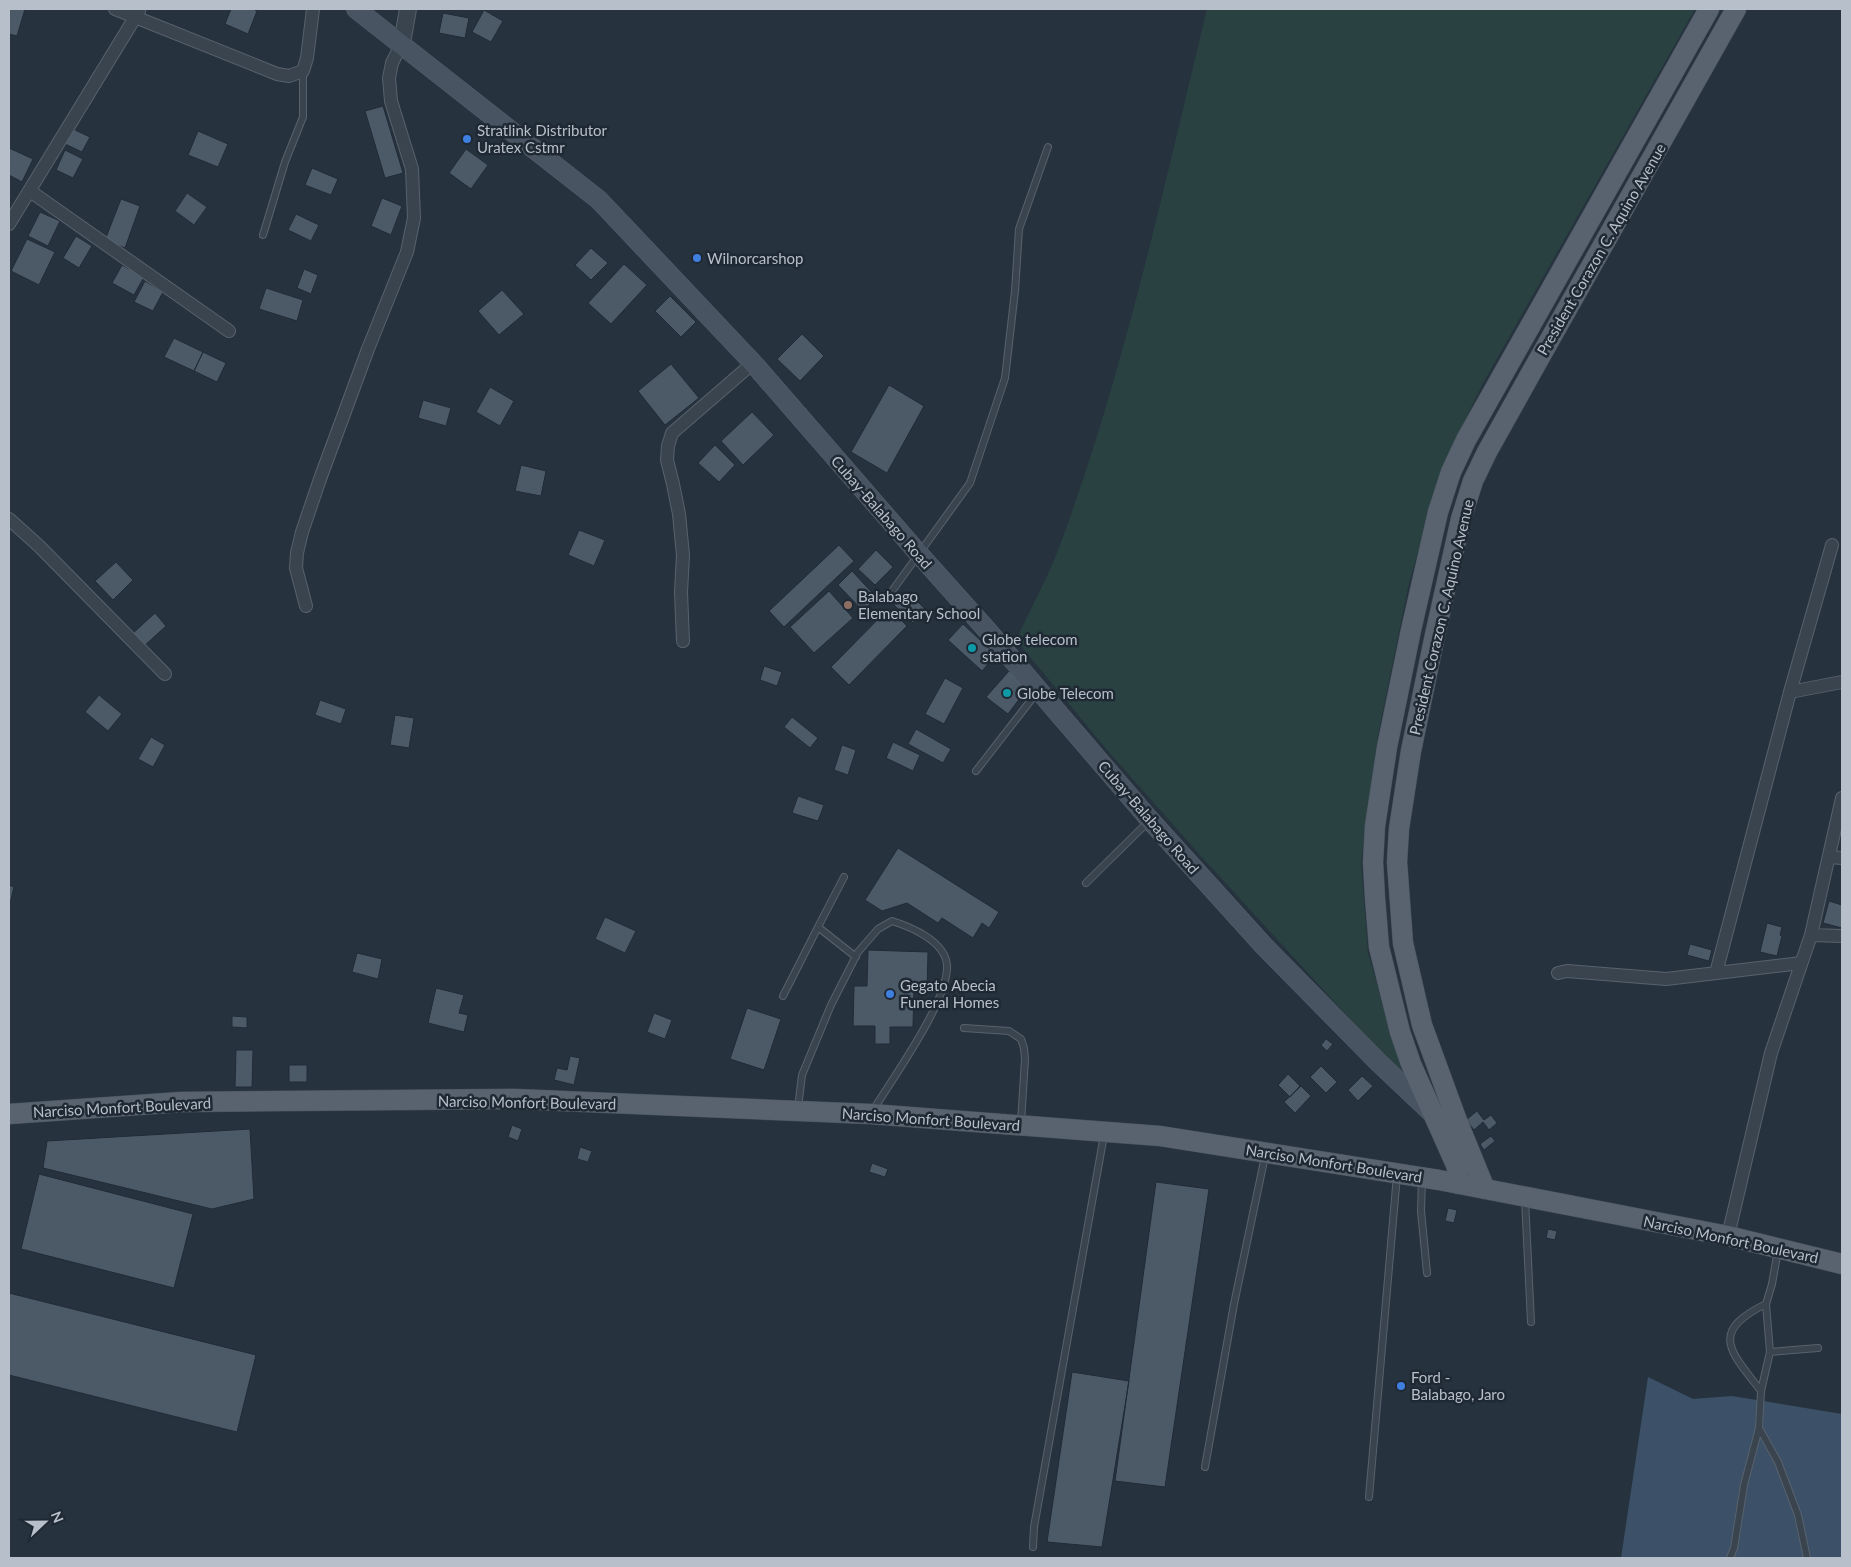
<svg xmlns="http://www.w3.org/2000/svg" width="1851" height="1567" font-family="Lato,sans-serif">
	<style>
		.green { fill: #294141 }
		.water { fill: #3c5168 }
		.building { fill: #4c5a68; stroke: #212b36 }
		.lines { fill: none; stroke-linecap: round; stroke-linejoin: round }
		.service-casing { stroke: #58626d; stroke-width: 8 }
		.minor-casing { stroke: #58626d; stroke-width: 14 }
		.tertiary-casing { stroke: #58626d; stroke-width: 18 }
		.secondary-casing { stroke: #58626d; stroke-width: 20 }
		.primary-casing { stroke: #46505b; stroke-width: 21 }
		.service { stroke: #3a444f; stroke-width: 6 }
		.minor { stroke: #3a444f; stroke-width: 12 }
		.tertiary { stroke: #3a444f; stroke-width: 16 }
		.secondary { stroke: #485462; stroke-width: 19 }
		.primary { stroke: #58636f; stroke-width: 20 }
		.shop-dot { fill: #3f7fe0; stroke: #1f2934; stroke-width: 2 }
		.education-dot { fill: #8d6e63; stroke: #1f2934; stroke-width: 2 }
		.culture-dot { fill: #0f9aa8; stroke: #1f2934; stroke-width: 2 }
		.labels { text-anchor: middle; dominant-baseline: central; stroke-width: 5; stroke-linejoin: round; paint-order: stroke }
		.poi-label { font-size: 15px; fill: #b6bfca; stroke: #1f2934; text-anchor: start }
		.street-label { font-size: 15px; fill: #b6bfca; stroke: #1f2934 }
	</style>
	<rect width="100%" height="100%" fill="#26333f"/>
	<!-- green -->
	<path class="green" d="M1207,9h488l-213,376 -40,84 -33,114 -31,152 -17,126 7,92 36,125 -204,-223 -92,-104 -92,-111c14,-30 31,-61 43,-92 65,-175 104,-358 148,-539z"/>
	<!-- water -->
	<path class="water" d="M1648,1377l45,22 39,-3 110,18v144h-221z"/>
	<!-- building -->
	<path class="building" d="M9,9h16l-8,27 -8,-2z
		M231,9h22l4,2 -9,23 -23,-10z
		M484,10l19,11 -12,21 -19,-10z
		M443,13l26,5 -4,20 -26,-5z
		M383,106l20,67 -18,5 -20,-67z
		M73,129l17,8 -8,15 -17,-8z
		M198,131l30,13 -10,23 -30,-12z
		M9,148l24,11 -11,23 -13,-7z
		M466,149l22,16 -17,24 -22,-16z
		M65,150l18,9 -10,19 -17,-8z
		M312,168l26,11 -7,16 -26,-10z
		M187,193l20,14 -13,18 -19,-14z
		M382,198l20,8 -11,29 -20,-9z
		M121,199l19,7 -15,42 -20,-8z
		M40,212l20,9 -12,25 -20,-10z
		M296,214l23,11 -8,16 -23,-11z
		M76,236l16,10 -13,22 -16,-10z
		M27,239l28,13 -16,33 -28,-14z
		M591,248l17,15 -17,17 -16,-15z
		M624,264l23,21 -36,39 -23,-21z
		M122,265l22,12 -10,18 -22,-12z
		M304,269l14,6 -7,19 -14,-6z
		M145,281l18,11 -10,19 -19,-9z
		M266,288l37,12 -6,21 -38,-12z
		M502,290l22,24 -25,21 -21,-24z
		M670,296l26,26 -15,15 -26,-26z
		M802,334l22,22 -24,25 -23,-22z
		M174,338l29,14 -9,19 -30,-14z
		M203,352l23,11 -9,19 -23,-11z
		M671,364l28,34 -34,27 -27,-34z
		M889,385l35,21 -37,67 -36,-21z
		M490,387l24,14 -14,25 -24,-14z
		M423,400l28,8 -5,18 -28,-8z
		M752,412l22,23 -31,30 -22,-24z
		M715,445l20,20 -16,17 -21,-19z
		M521,465l25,6 -5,25 -26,-5z
		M579,530l26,10 -11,26 -26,-11z
		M839,545l15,16 -70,66 -15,-16z
		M876,550l17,17 -18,18 -17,-16z
		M116,562l17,18 -20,20 -18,-19z
		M852,571l25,27 -14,13 -25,-26z
		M829,591l24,27 -39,35 -24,-26z
		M908,592l19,19 -14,12 -19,-18z
		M889,608l18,18 -58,59 -18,-18z
		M155,613l11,13 -23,21 -12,-12z
		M963,624l33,31 -14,16 -34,-31z
		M764,666l18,6 -5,14 -17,-6z
		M1009,671l18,18 -19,25 -22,-17z
		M945,678l18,10 -19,36 -19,-10z
		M99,695l23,19 -14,17 -23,-19z
		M320,700l26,9 -5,15 -26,-9z
		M395,715l19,3 -5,30 -19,-3z
		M792,717l26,21 -8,10 -26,-21z
		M916,729l35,20 -8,14 -35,-19z
		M151,737l14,8 -12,22 -15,-8z
		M893,742l27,13 -7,16 -27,-13z
		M842,745l14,5 -8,25 -14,-5z
		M798,796l26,9 -6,16 -26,-8z
		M898,848l101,64 -10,16 -7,-5 -9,15 -31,-20 -4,5 -31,-20 -25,8 -17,-11z
		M9,885l5,2 -5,21z
		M1829,901l13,4v23l-19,-5z
		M605,917l31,14 -11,22 -30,-14z
		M1767,923l15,4 -2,8 2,1 -5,20 -17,-4z
		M1690,944l22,6 -3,11 -22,-6z
		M868,950l60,2 -1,37h-13l-1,38h-23v17h-15v-18h-22l1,-40h13z
		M357,953l25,6 -4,20 -26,-7z
		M436,988l28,7 -5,18 9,2 -4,17 -36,-9z
		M747,1008l34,11 -17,51 -34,-11z
		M654,1013l18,7 -7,19 -18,-7z
		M232,1016l15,1v11l-15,-1z
		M1326,1039l7,5 -6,7 -6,-6z
		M236,1050h17l-1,37h-17z
		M570,1056l10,2 -6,27 -20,-5 3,-12 10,2z
		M289,1065h18v17h-18z
		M1321,1066l16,16 -11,11 -16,-16z
		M1288,1074l12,12 -10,11 -12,-12z
		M1362,1076l11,10 -15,15 -10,-11z
		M1301,1086l10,10 -16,17 -11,-11z
		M1477,1111l7,9 7,-5 6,8 -8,7 -6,-8 -9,8 -8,-10z
		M512,1125l10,4 -4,12 -10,-4z
		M250,1129l4,70 -42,10 -169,-41 4,-27z
		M1491,1136l4,5 -11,9 -4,-6z
		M580,1147l12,4 -4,11 -11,-3z
		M872,1163l16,6 -3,8 -16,-5z
		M39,1174l154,40 -19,74 -153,-39z
		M1156,1182l53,7 -44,298 -50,-6z
		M1448,1208l9,2 -3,13 -9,-2z
		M1548,1229l9,2 -2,9 -9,-2z
		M9,1293l247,62 -19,77 -228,-57z
		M1072,1372l57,9 -27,166 -55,-5z"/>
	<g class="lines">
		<defs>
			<path id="service" d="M263,235l22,-73 18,-45v-46
				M887,598l83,-115 35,-105 10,-87 4,-62 29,-82
				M976,771l62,-80
				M844,877l-26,50 38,30
				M1086,883l63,-62
				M783,996l35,-69
				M964,1028l45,3 12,8 3,9 1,11 -4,64
				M798,1108l4,-33 29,-70 27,-53 20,-23 14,-8c19,6 53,20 55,44 2,36 -55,114 -75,147
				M1422,1179l-1,32 6,62
				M1525,1199l6,123
				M1770,1352l48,-4
				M1761,1391c-30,-39 -53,-59 5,-87
				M1759,1428l19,34 20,53 9,43
				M1205,1467l29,-163 31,-148
				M1369,1497l28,-322
				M1033,1547l1,-20 70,-392
				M1730,1558l4,-10 10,-63 15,-57 2,-37 9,-39 -4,-48 6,-20 6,-34"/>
			<path id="minor" d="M115,9l162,65 12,2 14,-5 4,-13 6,-49
				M30,191l199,140
				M9,224l130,-213
				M9,519l30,27 126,128
				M306,606l-10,-38 1,-15 5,-21 18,-53 48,-130 39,-97 7,-34 -2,-49 -21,-68 -2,-23 3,-15 10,-20
				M683,641l-2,-49 2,-37 -4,-41 -6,-30 -6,-24 1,-14 4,-13 81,-70
				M1790,692l52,-10
				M1829,857l13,1
				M1811,935l31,1
				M1558,973l9,-2 99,8 135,-16
				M1716,973l74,-281 42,-147
				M1728,1236l43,-183 40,-118 31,-137"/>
			<path id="tertiary" d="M402,43l6,-34"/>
			<path id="secondary" d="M356,9l243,191 154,163 166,191 68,76 163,190 113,125 115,117 56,53"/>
			<path id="primary" d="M9,1114l172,-12 334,-3 356,15 289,22 279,44 289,56 114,28
				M1458,1184v-12l-2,-7 -45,-101 -11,-32 -21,-85 -4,-49 -2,-36 2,-36 12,-79 24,-117 27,-118 13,-40 15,-32 49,-87 194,-344
				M1485,1189l-29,-71 -34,-93 -19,-82 -6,-81 2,-33 12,-78 24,-116 26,-116 12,-38 14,-29 48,-86 201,-357"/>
		</defs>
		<!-- service casing -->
		<use href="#service" class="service-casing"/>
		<!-- minor casing -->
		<use href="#minor" class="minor-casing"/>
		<!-- tertiary casing -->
		<use href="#tertiary" class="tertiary-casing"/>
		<!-- secondary casing -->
		<use href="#secondary" class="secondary-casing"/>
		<!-- primary casing -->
		<use href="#primary" class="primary-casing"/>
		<!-- service -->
		<use href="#service" class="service"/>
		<!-- minor -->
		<use href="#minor" class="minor"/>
		<!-- tertiary -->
		<use href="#tertiary" class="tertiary"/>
		<!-- secondary -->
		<use href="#secondary" class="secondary"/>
		<!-- primary -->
		<use href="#primary" class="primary"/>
	</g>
	<!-- markers -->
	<g class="shop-dot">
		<circle cx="467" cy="139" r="5"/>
		<circle cx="697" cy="258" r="5"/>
		<circle cx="890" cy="994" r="5"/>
		<circle cx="1401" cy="1386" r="5"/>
	</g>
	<circle class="education-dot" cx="848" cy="605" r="5"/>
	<g class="culture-dot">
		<circle cx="972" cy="648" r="5"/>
		<circle cx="1007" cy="693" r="5"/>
	</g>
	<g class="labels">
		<!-- poi labels -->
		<g class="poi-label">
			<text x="477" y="130">Stratlink Distributor<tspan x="477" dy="17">Uratex Cstmr</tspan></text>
			<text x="707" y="258">Wilnorcarshop</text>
			<text x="858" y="596">Balabago<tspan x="858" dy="17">Elementary School</tspan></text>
			<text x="982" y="639">Globe telecom<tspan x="982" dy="17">station</tspan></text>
			<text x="1017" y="693">Globe Telecom</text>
			<text x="900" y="985">Gegato Abecia<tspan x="900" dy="17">Funeral Homes</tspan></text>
			<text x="1411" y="1377">Ford -<tspan x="1411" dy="17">Balabago, Jaro</tspan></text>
		</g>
		<!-- street labels -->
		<g class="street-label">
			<text transform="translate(1601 249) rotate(-60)">President Corazon C. Aquino Avenue</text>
			<text transform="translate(882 512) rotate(49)">Cubay-Balabago Road</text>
			<text transform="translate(1441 617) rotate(-77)">President Corazon C. Aquino Avenue</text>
			<text transform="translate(1149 817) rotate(49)">Cubay-Balabago Road</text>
			<text transform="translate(527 1102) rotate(1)">Narciso Monfort Boulevard</text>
			<text transform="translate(122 1107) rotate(-3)">Narciso Monfort Boulevard</text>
			<text transform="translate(931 1119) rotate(4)">Narciso Monfort Boulevard</text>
			<text transform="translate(1334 1163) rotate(9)">Narciso Monfort Boulevard</text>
			<text transform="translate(1731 1239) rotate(12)">Narciso Monfort Boulevard</text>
		</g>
	</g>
	<!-- border -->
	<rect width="1851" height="1567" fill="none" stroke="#b6bfca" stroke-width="20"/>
	<!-- north arrow -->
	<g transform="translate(45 1522) rotate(68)" stroke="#1f2934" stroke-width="4" paint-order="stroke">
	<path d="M0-4L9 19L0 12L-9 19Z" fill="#b6bfca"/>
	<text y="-8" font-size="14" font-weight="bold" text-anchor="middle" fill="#b6bfca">N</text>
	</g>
</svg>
